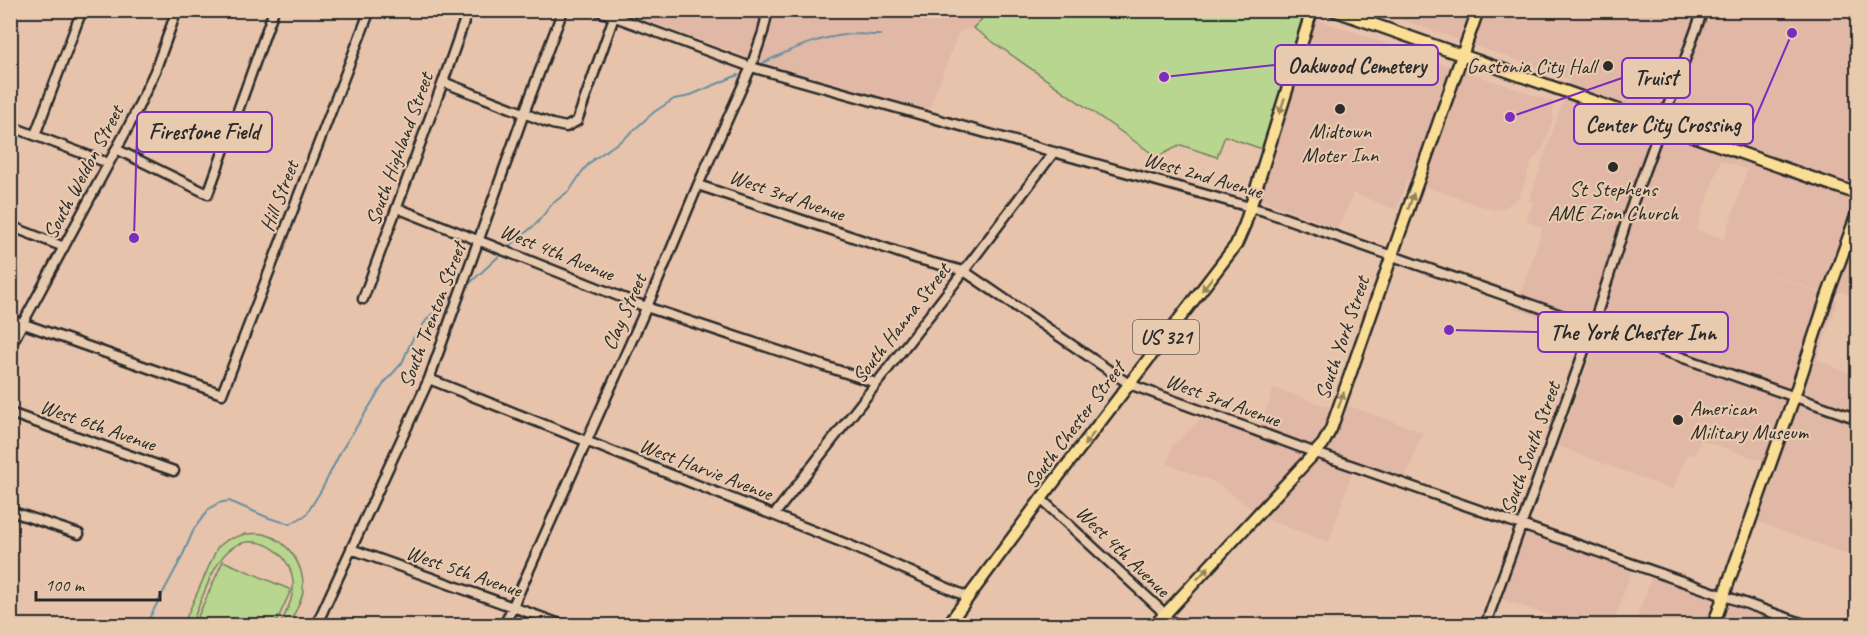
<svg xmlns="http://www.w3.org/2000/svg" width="1868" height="636" font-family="Caveat,sans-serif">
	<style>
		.built { fill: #e1b7a6; fill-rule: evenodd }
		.green { fill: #b8d68f; stroke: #72805d; stroke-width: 1.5 }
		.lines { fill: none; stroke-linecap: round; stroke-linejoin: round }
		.stream { stroke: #6790a1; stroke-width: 2 }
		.minor-casing { stroke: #2b2b2b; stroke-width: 13 }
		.major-casing { stroke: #2b2b2b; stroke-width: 15 }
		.minor { stroke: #e8caaf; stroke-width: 8 }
		.major { stroke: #fbde96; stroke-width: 10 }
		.oneway { fill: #938460 }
		.poi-dot { fill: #2b2b2b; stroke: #e8caaf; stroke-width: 2 }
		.labels { text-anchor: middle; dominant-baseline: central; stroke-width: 4.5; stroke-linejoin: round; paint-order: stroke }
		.shield { fill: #e8caaf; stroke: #645b53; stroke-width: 1.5 }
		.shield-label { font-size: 20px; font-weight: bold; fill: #2b2b2b }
		.poi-label { font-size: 21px; fill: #2b2b2b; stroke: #e8caaf }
		.street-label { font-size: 21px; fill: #2b2b2b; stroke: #e8caaf }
		.leader { fill: none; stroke: #7b2cbf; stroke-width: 2 }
		.callout-dot { fill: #7b2cbf; stroke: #e8caaf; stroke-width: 2 }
		.callout { fill: #e8caaf; stroke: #7b2cbf; stroke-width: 2 }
		.callout-label { font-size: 22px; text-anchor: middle; font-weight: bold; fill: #2b2b2b }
	</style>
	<rect width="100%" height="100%" fill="#e7c3ac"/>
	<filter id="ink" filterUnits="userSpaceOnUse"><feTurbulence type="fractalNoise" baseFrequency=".0167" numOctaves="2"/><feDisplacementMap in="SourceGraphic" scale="12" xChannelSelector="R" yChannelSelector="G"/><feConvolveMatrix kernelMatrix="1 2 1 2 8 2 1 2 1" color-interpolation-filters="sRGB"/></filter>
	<g filter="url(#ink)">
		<!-- built -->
		<path class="built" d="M619,11h375l-7,3 -14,14 -14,3 -30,79 -167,-48z
			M1377,11h480v286l-15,-5 -19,1 -84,-29 99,36 -21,60 40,16v182l-99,-36 20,-56 -77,-26 -6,15 -8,-1 -14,36 -115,-44 40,-110 -83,-27 28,-81 -16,-7 6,-19 -4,-1 41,-122zM1721,160l38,14 -12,-4 -26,79 3,-10 -28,-9z
			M1316,19l237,83v16l-9,28 -13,17 -11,33 -14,11 -13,3 -86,-30 -11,30 -42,-17 -16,35 -81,-30z
			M1274,388l70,24 3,-7 75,27 -17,48 -50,-18 -26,80 -66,-24 -44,-34 -51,-20 4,-18 29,-27 55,18z
			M1528,532h4l100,37 -19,56h-48l1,-4 -65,-22 22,-63z
			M1652,576l53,18 86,31 -157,1z"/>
		<!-- green -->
		<path class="green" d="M994,10h300l4,3 4,6 -40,130 -37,-13 -8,21 -36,-12 -24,12 -184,-129 14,-14z
			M245,534c6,0 13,-1 19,0 25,7 41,32 39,57 -1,11 -10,24 -14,34h-9c6,-13 15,-28 13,-44 -3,-30 -39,-53 -65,-30 -16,14 -28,54 -37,74h-8l34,-77 10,-8z
			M223,561l68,29 -16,35h-81z"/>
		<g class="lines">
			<!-- stream -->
			<path class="stream" d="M763,63c28,-14 56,-26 89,-29 9,0 18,1 28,1
				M510,246l27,-23 15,-19 18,-14 14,-21 10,-10 31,-21 29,-26 20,-13 12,-2 52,-22
				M470,283l29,-27
				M145,626l37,-69 12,-28 15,-20 9,-6 11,-2 40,17 21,6 16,-9 16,-26 19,-38 44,-69 17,-19 10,-23 16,-22 25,-23"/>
			<defs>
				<path id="minor" d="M596,10l155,57 513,144 594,208
					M443,82l109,42 14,3 11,-6 37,-104
					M10,126l98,37
					M35,135l47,-125
					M116,149l92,45 66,-184
					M698,185l220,74 46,12 165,113 187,69 494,173
					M397,208l249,99 230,76
					M10,226l54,21
					M363,299l80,-217 25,-72
					M10,319l212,75 148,-384
					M10,347l122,-227 23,-49 22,-61
					M429,379l420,166 119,52
					M10,413l164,58
					M1041,499l119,110c5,11 12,13 22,17
					M10,511l69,23
					M774,515l190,-244 90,-119
					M351,549l215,77
					M316,626l113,-247 95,-266 39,-103
					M504,626l148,-331 46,-110 53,-118 12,-35 5,-22
					M1485,626l108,-300 35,-110 75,-206"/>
				<path id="major" d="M1333,10l525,184
					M947,626l94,-127 195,-254 9,-21 67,-214
					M1154,626l169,-182 8,-15 147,-419
					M1713,626l81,-229 33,-100 31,-86"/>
			</defs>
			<!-- minor casing -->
			<use href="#minor" class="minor-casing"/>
			<!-- major casing -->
			<use href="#major" class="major-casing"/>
			<!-- minor -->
			<use href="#minor" class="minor"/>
			<!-- major -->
			<use href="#major" class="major"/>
		</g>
		<!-- one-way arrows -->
		<defs><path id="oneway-solid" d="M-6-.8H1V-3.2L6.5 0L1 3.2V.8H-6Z" transform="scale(1.5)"/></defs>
		<g class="oneway">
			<use href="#oneway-solid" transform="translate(1282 106) rotate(108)"/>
			<use href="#oneway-solid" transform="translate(1411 201) rotate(-71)"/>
			<use href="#oneway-solid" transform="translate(1207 284) rotate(128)"/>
			<use href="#oneway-solid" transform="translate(1341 400) rotate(-71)"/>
			<use href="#oneway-solid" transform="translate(1089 439) rotate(127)"/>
			<use href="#oneway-solid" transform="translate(1203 573) rotate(-47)"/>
		</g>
	</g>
	<!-- markers -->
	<g class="poi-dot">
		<circle cx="1608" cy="66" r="6"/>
		<circle cx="1340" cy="109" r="6"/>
		<circle cx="1613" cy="167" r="6"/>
		<circle cx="1678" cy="420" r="6"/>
	</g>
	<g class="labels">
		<!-- shield labels -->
		<rect class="shield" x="1133" y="320" width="66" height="34" rx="4.5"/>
		<g class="shield-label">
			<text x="1166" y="337">US 321</text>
		</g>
		<!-- poi labels -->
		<g class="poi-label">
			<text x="1596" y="66" text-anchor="end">Gastonia City Hall</text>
			<text x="1340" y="131">Midtown<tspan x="1340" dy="24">Moter Inn</tspan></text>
			<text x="1613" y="189">St Stephens<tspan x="1613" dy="24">AME Zion Church</tspan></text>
			<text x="1690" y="408" text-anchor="start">American<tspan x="1690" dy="24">Military Museum</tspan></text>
		</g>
		<!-- street labels -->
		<g class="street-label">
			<text transform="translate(399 149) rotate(-70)">South Highland Street</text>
			<text transform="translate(83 172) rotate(-62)">South Weldon Street</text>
			<text transform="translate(1203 175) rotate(16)">West 2nd Avenue</text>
			<text transform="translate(787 195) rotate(19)">West 3rd Avenue</text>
			<text transform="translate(279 196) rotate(-69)">Hill Street</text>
			<text transform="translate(557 252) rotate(22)">West 4th Avenue</text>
			<text transform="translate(624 312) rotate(-66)">Clay Street</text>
			<text transform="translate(432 315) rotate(-69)">South Trenton Street</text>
			<text transform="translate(901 323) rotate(-52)">South Hanna Street</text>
			<text transform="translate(1342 338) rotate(-71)">South York Street</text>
			<text transform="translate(1223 400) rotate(20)">West 3rd Avenue</text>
			<text transform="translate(98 425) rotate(19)">West 6th Avenue</text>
			<text transform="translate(1074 425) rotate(-53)">South Chester Street</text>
			<text transform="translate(1530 448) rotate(-70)">South South Street</text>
			<text transform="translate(706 469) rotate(21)">West Harvie Avenue</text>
			<text transform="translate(1123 551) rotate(44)">West 4th Avenue</text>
			<text transform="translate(464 571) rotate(19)">West 5th Avenue</text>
		</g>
	</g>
	<!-- callouts -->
	<path class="leader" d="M1164 77L1275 65M1510 117L1622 78M1792 33L1753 124M134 238L137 132M1449 330L1538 332"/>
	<g class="callout-dot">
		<circle cx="1164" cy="77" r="6"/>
		<circle cx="1510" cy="117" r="6"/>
		<circle cx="1792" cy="33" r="6"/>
		<circle cx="134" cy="238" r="6"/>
		<circle cx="1449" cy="330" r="6"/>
	</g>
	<g class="callout">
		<rect x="1275" y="45" width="163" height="40" rx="6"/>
		<rect x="1622" y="58" width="68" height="40" rx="6"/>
		<rect x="1574" y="104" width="179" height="40" rx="6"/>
		<rect x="137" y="112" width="135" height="40" rx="6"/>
		<rect x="1538" y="312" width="190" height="40" rx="6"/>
	</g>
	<g class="callout-label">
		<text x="1357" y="73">Oakwood Cemetery</text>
		<text x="1656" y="85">Truist</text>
		<text x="1663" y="132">Center City Crossing</text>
		<text x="204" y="139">Firestone Field</text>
		<text x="1633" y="340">The York Chester Inn</text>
	</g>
	<!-- margin -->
	<rect width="1868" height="636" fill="none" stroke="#e8caaf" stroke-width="36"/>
	<rect x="18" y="18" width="1832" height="600" fill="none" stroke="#2b2b2b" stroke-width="2" filter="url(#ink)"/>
	<!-- scale -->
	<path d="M36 591v9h124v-9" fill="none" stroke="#2b2b2b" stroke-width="3"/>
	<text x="45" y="591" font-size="18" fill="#2b2b2b" stroke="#e8caaf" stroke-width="4.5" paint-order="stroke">100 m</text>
</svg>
